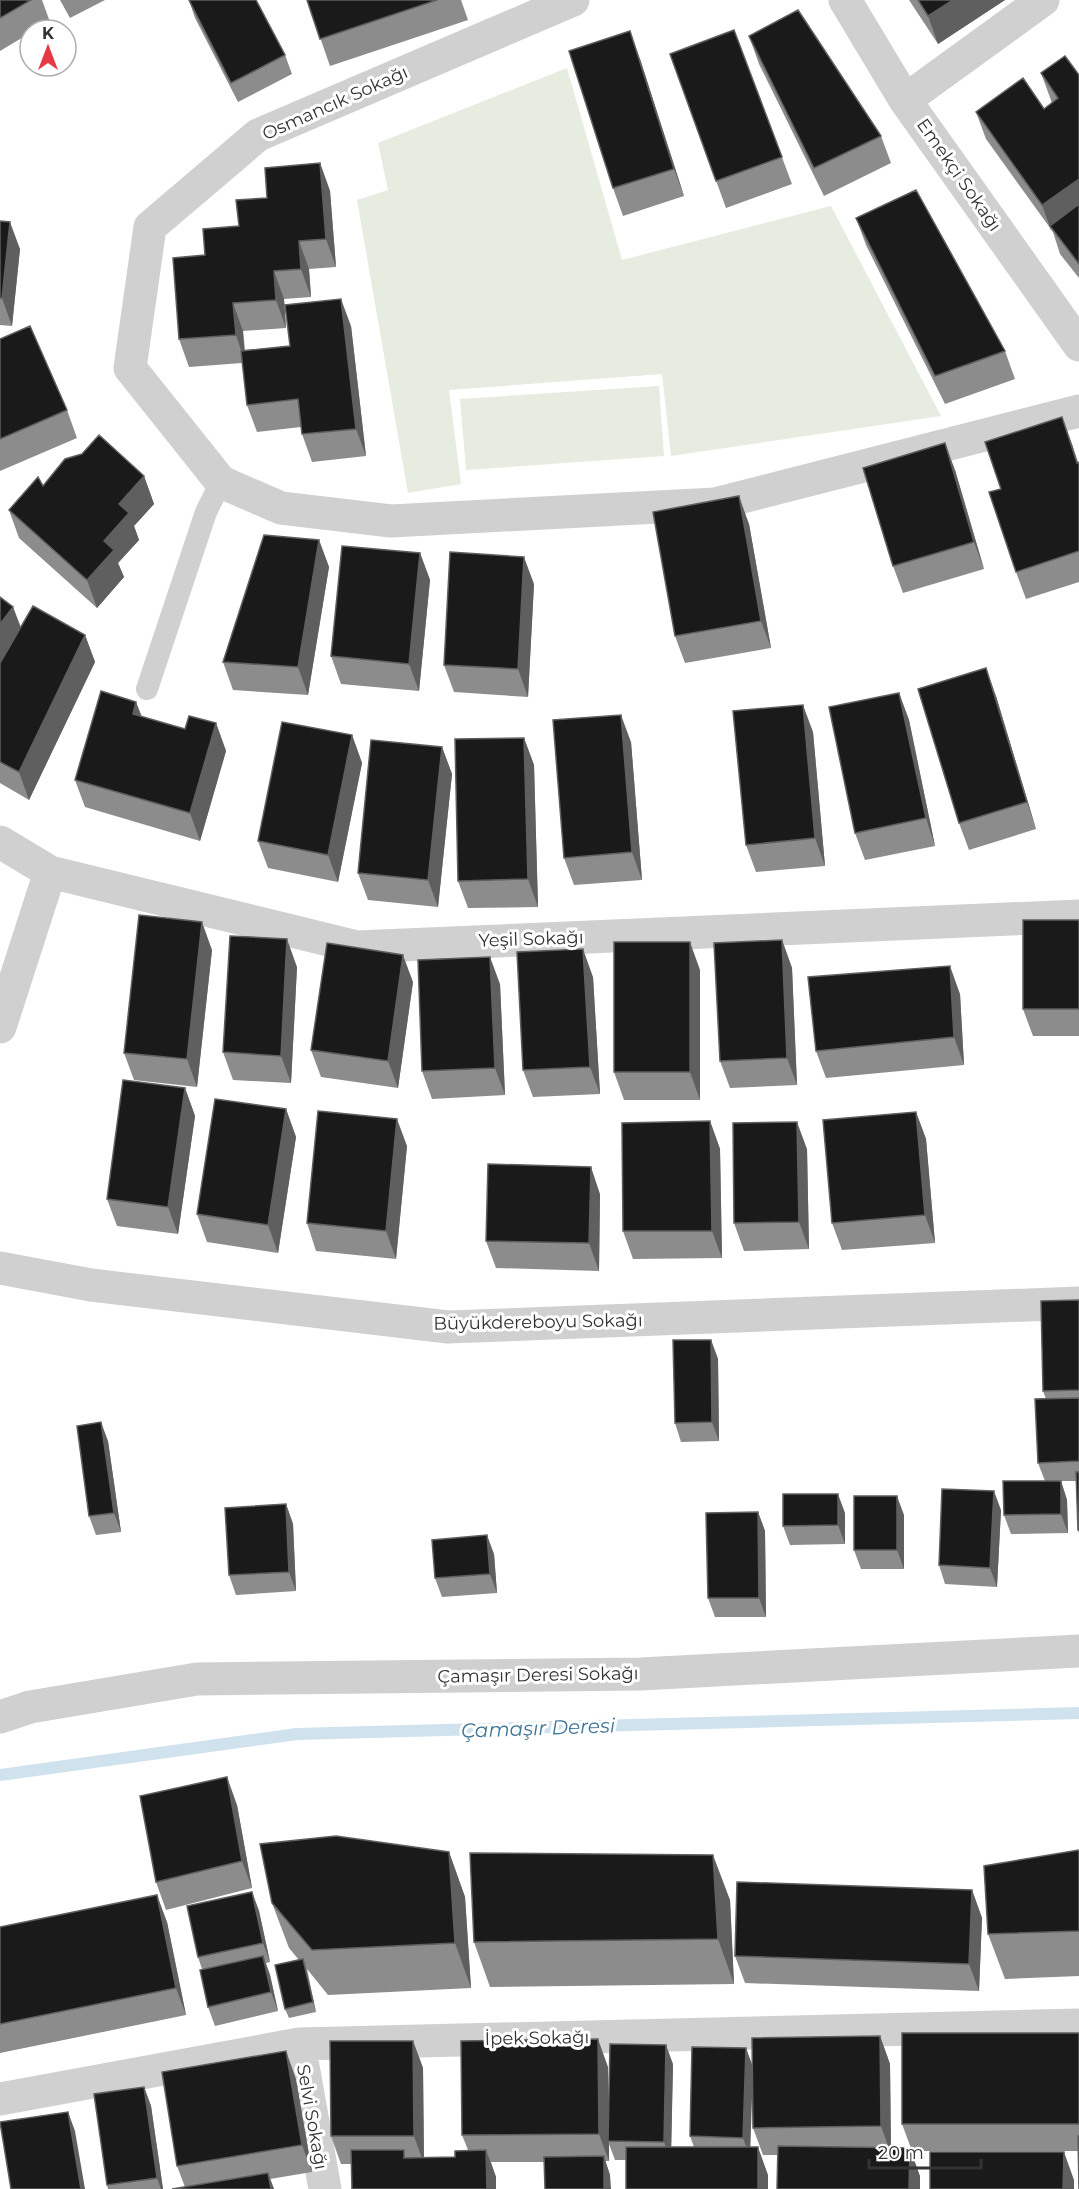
<svg xmlns="http://www.w3.org/2000/svg" width="1079" height="2189" font-family="Montserrat,sans-serif">
	<style>
		.green { fill: #e6ecdf }
		.lines { fill: none; stroke-linecap: round; stroke-linejoin: round }
		.stream { stroke: #cfe2ee; stroke-width: 12 }
		.lane { stroke: #d0d0d0; stroke-width: 22 }
		.street { stroke: #d0d0d0; stroke-width: 33 }
		.wall { fill: #8c8c8c }
		.shaded-wall { fill: #5f5f5f }
		.building { fill: #1a1a1a; stroke: #5f5f5f; stroke-width: 1.5 }
		.labels { text-anchor: middle; dominant-baseline: central; stroke-width: 6; stroke-linejoin: round; paint-order: stroke }
		.street-label { font-size: 18px; fill: #333; stroke: #fff }
		.water-label { font-size: 20px; font-style: italic; fill: #3f7597; stroke: #fff }
	</style>
	<rect width="100%" height="100%" fill="#fff"/>
	<!-- green -->
	<path class="green" d="M567,68l55,192 209,-54 110,210 -270,40 -9,-82 -213,16 12,94 -53,9 -51,-293 31,-10 -10,-47z
		M659,386l5,70 -198,14 -6,-71z"/>
	<g class="lines">
		<!-- stream -->
		<path class="stream" d="M0,1775l297,-41 782,-21"/>
		<!-- lane -->
		<path class="lane" d="M147,689l59,-177 15,-30"/>
		<!-- street -->
		<path class="street" d="M573,0l-315,135 -108,92 -20,141 91,114 60,26 110,13 324,-17 364,-93
			M845,0l60,100 174,245
			M905,100l138,-100
			M0,842l50,30 307,75 722,-31
			M0,1027l50,-155
			M0,1268l91,17 357,42 631,-24
			M0,1717l30,-10 167,-28 444,-5 438,-23
			M299,2044l26,145
			M0,2099l299,-55 780,-19"/>
	</g>
	<!-- wall -->
	<path class="wall" d="M0,0h42l8,22 -14,8h-6v3l-30,18z
		M60,0h45l-35,18z
		M189,0l96,55 7,19 -54,28 -43,-84z
		M307,0h154l7,20 -138,46z
		M909,0h96l-67,44z
		M734,30l58,154 -66,24 -56,-154z
		M749,36l132,100 10,27 -67,33 -65,-132z
		M640,59l44,137 -61,20 -10,-28z
		M1041,73l38,2v203l-19,-24 -7,-22 -67,-93 -10,-27 68,-3 8,-6z
		M320,163l10,28 6,76 -27,2 2,28 -27,2 2,29 -43,3 2,19 45,-4 61,-20 15,130 -54,6 -10,-28 -1,-7 -44,5 -10,-27 -5,-42 -53,4 -10,-28 26,-84 34,-29 28,-28z
		M856,218l149,133 10,28 -70,25 -79,-159z
		M0,221l20,28 -8,77 -12,-1z
		M0,339l67,71 10,28 -77,33z
		M1072,444l6,18h1v120l-53,17 -10,-27 -15,-83z
		M955,470l29,99 -81,24 -10,-27z
		M144,476l10,28 -20,22 5,14 -21,23 6,14 -27,31 -78,-70 -10,-28 34,-24z
		M749,524l22,124 -86,15 -10,-27z
		M319,540l10,27 -21,128 -75,-5 -10,-28z
		M420,553l10,27 -11,111 -78,-7 -10,-28z
		M534,584l-6,113 -74,-5 -10,-27z
		M0,597l13,10 8,20 64,8 10,27 -66,138 -29,-17z
		M899,693l10,27 26,126 -70,14 -10,-27z
		M996,696l40,133 -67,21 -10,-27z
		M136,702l6,15 43,12 31,-6 10,28 -26,90 -115,-34 -10,-27z
		M813,732l12,134 -69,6 -10,-27z
		M352,735l10,28 -24,119 -70,-14 -10,-27z
		M524,738l10,27 4,142 -70,1 -10,-27z
		M631,742l11,138 -68,5 -10,-27z
		M442,747l10,27 -14,133 -70,-7 -10,-27z
		M1079,920v116h-46l-10,-27z
		M782,940l10,28 5,117 -67,3 -10,-27z
		M212,950l-15,137 -63,-7 -10,-27z
		M297,967l-6,116 -58,-3 -10,-28z
		M700,970v130h-76l-10,-28z
		M593,977l7,117 -67,3 -10,-27z
		M413,982l-15,106 -77,-11 -10,-27z
		M500,984l5,111 -73,4 -10,-28z
		M960,994l4,71 -138,13 -10,-27z
		M185,1088l10,28 -17,118 -61,-8 -10,-27z
		M286,1109l10,28 -18,116 -71,-11 -10,-28z
		M916,1112l10,27 9,104 -93,7 -10,-27z
		M710,1121l10,28 2,109 -89,1 -10,-28z
		M407,1146l-11,113 -80,-8 -9,-28z
		M807,1149l2,100 -65,2 -10,-28z
		M600,1194l-1,77 -103,-3 -10,-27z
		M1079,1300v233l-1,-3 -2,-49h-15l6,19 1,33 -57,1 -7,-19 41,-34 -7,-18 8,-64 -3,-8z
		M711,1340l7,19 1,82 -38,1 -6,-19z
		M108,1441l13,91 -25,3 -7,-19z
		M286,1504l7,20 3,67 -60,4 -7,-20z
		M1001,1510l-4,77 -52,-3 -6,-19z
		M758,1512l7,19 1,86h-51l-7,-19z
		M845,1513v31l-55,1 -7,-19z
		M904,1515v54h-43l-7,-19z
		M494,1554l3,39 -55,4 -7,-19z
		M237,1805l15,83 -86,22 -10,-28z
		M1079,1850v126l-74,3 -17,-45z
		M449,1852l16,45 6,91 -143,7 -21,-26 9,43 -27,6 -4,-9 14,-49 -10,-12 -17,-45z
		M972,1890l10,28 -3,73 -234,-8 -10,-27z
		M252,1892l7,19 11,51 -4,1 4,12 8,36 -63,15 -7,-19 -6,-38 -4,-12z
		M730,1900l4,84 -244,3 -16,-45z
		M167,1922l19,93 -186,38v-126z
		M1079,2033v156v-38h-167l-10,-27z
		M880,2036l10,28 1,84 29,28v13h-143l1,-34h-15l-10,-27 -1,-57 -2,76 18,28 -142,-15h-11l-6,-16v17h-4l5,14 -66,-13h-53l5,15v12h-144l-1,-25h-10l-10,-28 82,-95 10,27 1,89h31l13,-7 -6,-15 146,-68 1,40 64,-43 -2,83h23l-4,-11 56,-88 6,19z
		M296,2079l16,93 -42,7 4,10h-102l13,-2 -8,-21z
		M144,2087l7,19 12,83h-55l-1,-4z"/>
	<!-- shaded-wall -->
	<path class="shaded-wall" d="M953,0h52l-67,44 -10,-28z
		M630,31l10,28 44,137 -10,-27z
		M320,163l10,28 6,76 -10,-28z
		M1079,179v35l-29,12 2,7 -10,-28z
		M10,222l10,27 -8,77 -10,-28z
		M299,241l10,28 2,28 -10,-28z
		M274,271l10,28 2,29 -10,-28z
		M341,299l10,27 15,130 -10,-27z
		M233,303l10,28 2,31 -9,-27z
		M1062,417l10,27 7,25z
		M945,443l10,27 29,99 -10,-27z
		M144,476l10,28 -20,22 5,14 -21,23 6,14 -27,31 -10,-28 32,-76z
		M739,496l10,28 22,124 -10,-27z
		M319,540l10,27 -21,128 -10,-28z
		M420,553l10,27 -11,111 -10,-27z
		M524,557l10,27 -6,113 -10,-28z
		M13,607l10,28 -23,29v-40z
		M85,635l10,27 -66,138 -10,-28z
		M986,668l10,28 40,133 -9,-27z
		M899,693l10,27 26,126 -9,-28z
		M136,702l10,27 -13,-15z
		M803,705l10,27 12,134 -10,-28z
		M621,715l10,27 11,138 -10,-28z
		M216,723l10,28 -26,90 -10,-28z
		M352,735l10,28 -24,119 -10,-27z
		M524,738l10,27 4,142 -10,-28z
		M442,747l10,27 -14,133 -10,-27z
		M202,922l10,28 -15,137 -10,-28z
		M287,939l10,28 -6,116 -10,-27z
		M782,940l10,28 5,117 -10,-27z
		M690,942l10,28v130l-10,-28z
		M583,949l10,28 7,117 -10,-27z
		M403,955l10,27 -15,106 -10,-27z
		M490,957l10,27 5,111 -10,-27z
		M950,966l10,28 4,71 -10,-28z
		M185,1088l10,28 -17,118 -10,-27z
		M286,1109l10,28 -18,116 -10,-28z
		M916,1112l10,27 9,104 -10,-28z
		M397,1119l10,27 -11,113 -10,-28z
		M710,1121l10,28 2,109 -10,-27z
		M797,1122l10,27 2,100 -10,-27z
		M591,1167l9,27 -1,77 -10,-28z
		M711,1340l7,19 1,82 -7,-19z
		M101,1422l7,19 13,91 -7,-19z
		M1061,1481l6,19 1,33 -7,-19z
		M994,1491l7,19 -4,77 -7,-19z
		M838,1494l7,19v31l-7,-19z
		M897,1496l7,19v54l-7,-19z
		M286,1504l7,20 3,67 -7,-19z
		M758,1512l7,19 1,86 -7,-19z
		M487,1535l7,19 3,39 -7,-19z
		M227,1777l10,28 15,83 -10,-27z
		M449,1852l16,45 6,91 -16,-45z
		M713,1855l17,45 4,84 -16,-45z
		M972,1890l10,28 -3,73 -10,-27z
		M252,1892l7,19 11,51 -7,-19z
		M157,1895l10,27 19,93 -10,-27z
		M263,1956l7,19 8,36 -7,-19z
		M303,1959l3,10 10,43 -3,-10z
		M880,2036l10,28 1,90 -10,-28z
		M598,2039l10,28 1,74h-1l1,3v17l-10,-27z
		M413,2041l10,27 1,96 -10,-28z
		M666,2045l7,19 -2,97 -7,-19z
		M746,2048l7,19 -3,90 -7,-19z
		M286,2051l10,28 16,93 -10,-27z
		M144,2087l7,19 12,83h-2l-4,-11z
		M68,2112l7,19 10,58h-4z
		M758,2147l10,28v14h-10z
		M910,2148l10,28v13h-11z
		M486,2150l10,27v12h-9z
		M1064,2152l10,28v9h-11z
		M604,2156l6,19 1,14h-7z
		M268,2173l6,16h-3z"/>
	<!-- building -->
	<path class="building" d="M0,0h31l-31,18z
		M189,0h67l29,55 -54,28z
		M307,0h130l-117,39z
		M918,0h35l-25,16z
		M798,10l83,126 -67,32 -65,-132z
		M734,30l48,127 -66,24 -46,-127z
		M630,31l44,138 -61,19 -44,-137z
		M1065,56l14,19v104l-37,26 -66,-93 47,-34 21,31 14,-11 -17,-25z
		M320,163l6,76 -27,2 2,28 -27,2 2,29 -43,3 3,32 -57,4 -6,-81 32,-3 -2,-26 36,-3 -3,-26 31,-2 -2,-30z
		M916,190l89,161 -70,25 -79,-158z
		M1079,204v60l-29,-38z
		M0,221l10,1 -8,76h-2z
		M341,299l15,130 -54,5 -4,-35 -51,6 -6,-54 49,-5 -5,-41z
		M30,326l37,84 -67,29v-100z
		M1062,417l15,46 2,-1v89l-63,21 -27,-80 12,-3 -16,-47z
		M99,435l45,41 -25,28 10,9 -25,28 10,9 -27,30 -78,-70 29,-33 5,9 22,-27 17,-5z
		M945,443l29,99 -81,24 -30,-98z
		M739,496l22,125 -86,15 -22,-124z
		M264,535l55,5 -21,127 -75,-5z
		M342,546l78,7 -11,111 -78,-8z
		M450,552l74,5 -6,112 -74,-4z
		M0,597l13,10 -13,17z
		M33,606l52,29 -66,137 -19,-10v-99z
		M986,668l41,134 -68,21 -41,-134z
		M101,691l35,11 -3,12 52,15 4,-13 27,7 -26,90 -115,-33z
		M899,693l27,125 -71,15 -26,-126z
		M803,705l12,133 -69,7 -13,-134z
		M621,715l11,137 -68,6 -11,-138z
		M282,722l70,13 -24,120 -70,-14z
		M524,738l4,141 -70,2 -3,-142z
		M371,740l71,7 -14,133 -70,-7z
		M139,915l63,7 -15,137 -63,-6z
		M1023,920h56v89h-56z
		M230,936l57,3 -6,117 -58,-4z
		M782,940l5,118 -67,3 -6,-118z
		M614,942h76v130h-76z
		M327,943l76,12 -15,106 -77,-11z
		M583,949l7,118 -67,3 -6,-118z
		M490,957l5,111 -73,3 -4,-111z
		M950,966l4,71 -138,14 -8,-74z
		M123,1080l62,8 -17,119 -61,-8z
		M215,1099l71,10 -18,116 -71,-11z
		M318,1111l79,8 -11,112 -79,-8z
		M916,1112l9,103 -93,8 -9,-103z
		M710,1121l2,110h-89l-1,-108z
		M797,1122l2,100 -65,1 -1,-100z
		M488,1164l103,3 -2,76 -103,-2z
		M1079,1300v90l-36,1 -2,-90z
		M673,1340h38l1,82 -37,1z
		M1079,1398v63l-41,2 -3,-64z
		M101,1422l13,91 -25,3 -12,-90z
		M1076,1472h3v58h-1z
		M1003,1481h58v33l-57,1z
		M942,1489l52,2 -4,77 -51,-3z
		M783,1494h55v31l-55,1z
		M854,1496h43v54h-43z
		M286,1504l3,68 -60,3 -4,-67z
		M758,1512l1,86h-51l-2,-85z
		M487,1535l3,39 -55,4 -3,-38z
		M227,1777l15,84 -86,21 -16,-86z
		M336,1836l113,16 6,91 -143,7 -40,-47 -12,-59z
		M1079,1850v81l-91,3 -4,-68z
		M470,1853l243,2 5,84 -244,3z
		M737,1882l235,8 -3,74 -234,-8z
		M252,1892l11,51 -65,14 -11,-51z
		M157,1895l19,93 -176,36v-97z
		M263,1956l8,36 -63,15 -8,-37z
		M303,1959l10,43 -28,7 -10,-44z
		M902,2033h177v91h-177z
		M880,2036l1,90 -128,2 -1,-90z
		M598,2039l1,95 -137,1 -1,-94z
		M330,2041h83l1,95h-83z
		M610,2044l56,1 -2,97 -56,-1z
		M692,2047l54,1 -3,90 -53,-2z
		M286,2051l16,94 -125,21 -15,-94z
		M144,2087l13,91 -50,7 -13,-91z
		M68,2112l13,77h-70l-11,-67z
		M1078,2136h1v53z
		M778,2146l132,2 -1,41h-132z
		M626,2147h132v42h-132z
		M351,2150h53v8l51,-1v-6l31,-1 1,39h-135z
		M930,2152h134l-1,37h-133z
		M604,2156v33h-59l-1,-32z
		M268,2173l3,16h-99z"/>
	<g class="labels">
		<!-- street labels -->
		<g class="street-label">
			<text transform="translate(335 103) rotate(-24)">Osmancık Sokağı</text>
			<text transform="translate(959 175) rotate(55)">Emekçi Sokağı</text>
			<text transform="translate(531 939) rotate(-2)">Yeşil Sokağı</text>
			<text transform="translate(538 1322) rotate(-1)">Büyükdereboyu Sokağı</text>
			<text transform="translate(538 1675) rotate(-1)">Çamaşır Deresi Sokağı</text>
			<text transform="translate(537 2038) rotate(-1)">İpek Sokağı</text>
			<text transform="translate(312 2117) rotate(80)">Selvi Sokağı</text>
		</g>
		<!-- water labels -->
		<g class="water-label">
			<text transform="translate(538 1728) rotate(-2)">Çamaşır Deresi</text>
		</g>
	</g>
	<!-- north arrow -->
	<g transform="translate(48 48)"><circle r="28" fill="#ffffff" stroke="#adadad" stroke-width="1.5"/>
	<path d="M0-4.5L10 22L0 15L-10 22Z" fill="#e63946"/>
	<text y="-9" font-size="16" font-weight="bold" text-anchor="middle" fill="#333333">K</text>
	</g>
	<!-- scale -->
	<path d="M869 2159v9h112v-9" fill="none" stroke="#333333" stroke-width="3"/>
	<text x="878" y="2159" font-size="18" fill="#333333" stroke="#ffffff" stroke-width="4.5" paint-order="stroke">20 m</text>
</svg>
